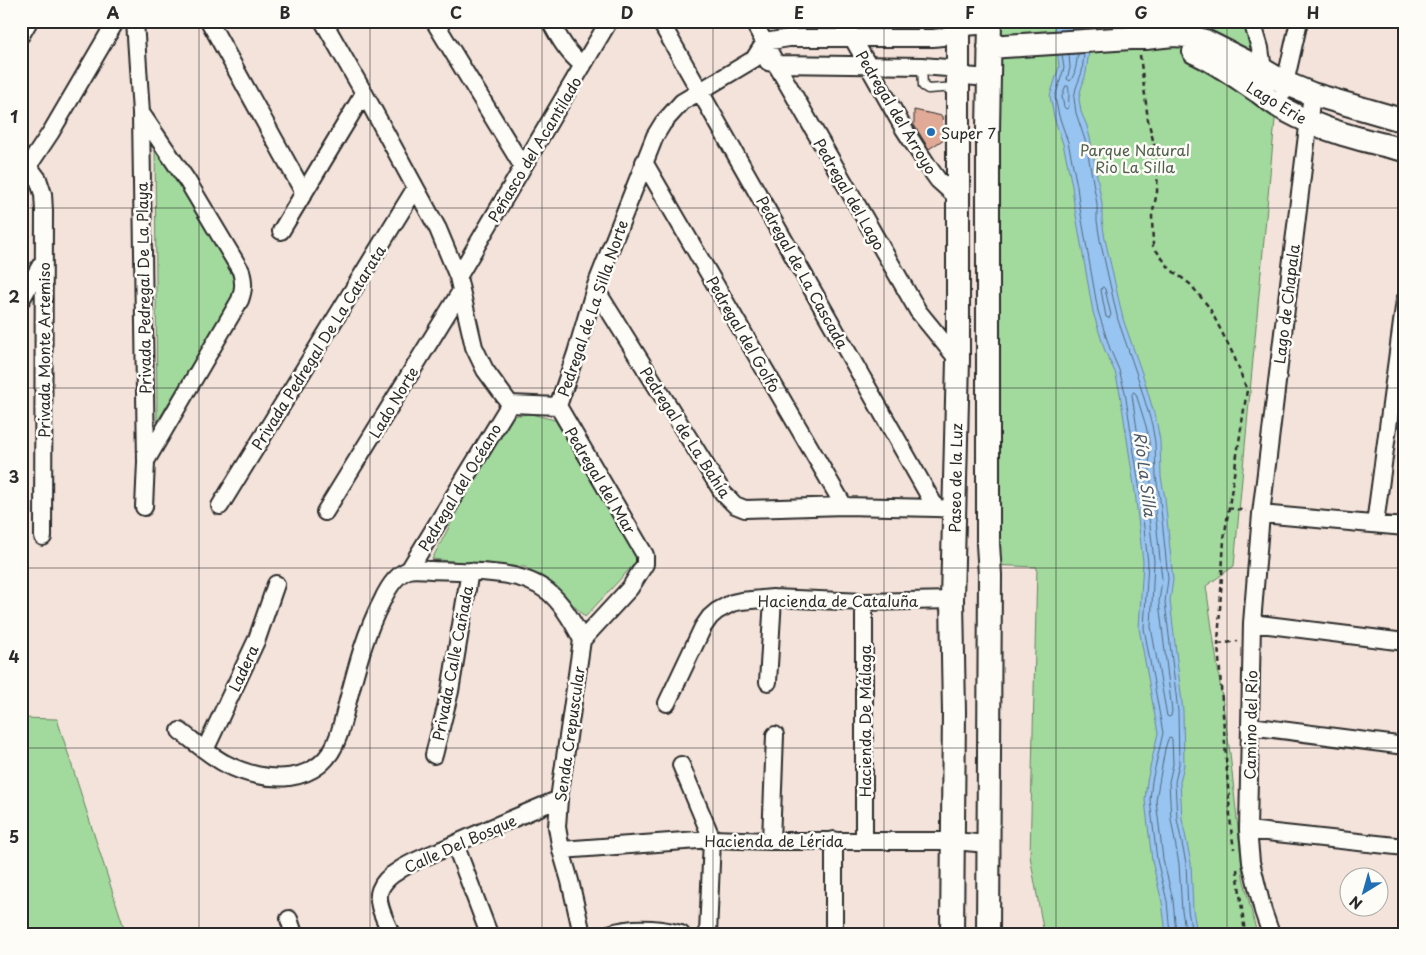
<svg xmlns="http://www.w3.org/2000/svg" width="1426" height="955" font-family="'Playpen Sans',sans-serif">
	<style>
		.green { fill: #a2d99d; stroke: #668264 }
		.water { fill: #97c4f1; stroke: #6c87a2 }
		.lines { fill: none; stroke-linecap: round; stroke-linejoin: round }
		.shore { stroke: #56687a; stroke-width: 1 }
		.building { fill: #e0aa96; stroke: #2b2b2b }
		.lane-casing { stroke: #2b2b2b; stroke-width: 11 }
		.street-casing { stroke: #2b2b2b; stroke-width: 20 }
		.secondary-casing { stroke: #2b2b2b; stroke-width: 26 }
		.path { stroke: #2b2b2b; stroke-width: 2.5; stroke-dasharray: 5 4; stroke-linecap: butt }
		.lane { stroke: #fdfcf7; stroke-width: 8 }
		.street { stroke: #fdfcf7; stroke-width: 16 }
		.secondary { stroke: #fdfcf7; stroke-width: 22 }
		.secondary-bridge-casing { stroke: #2b2b2b; stroke-width: 26; stroke-linecap: butt }
		.secondary-bridge { stroke: #fdfcf7; stroke-width: 22 }
		.grid { fill: none; stroke: #2b2b2b; stroke-width: 1; stroke-opacity: 0.55 }
		.poi-dot { fill: #1f6fb2; stroke: #fdfcf7; stroke-width: 2 }
		.labels { text-anchor: middle; dominant-baseline: central; stroke-width: 5; stroke-linejoin: round; paint-order: stroke }
		.street-label { font-size: 15px; fill: #2b2b2b; stroke: #fdfcf7 }
		.poi-label { font-size: 15px; fill: #2b2b2b; stroke: #fdfcf7; text-anchor: start }
		.park-label { font-size: 15px; fill: #4f5f4d; stroke: #fdfcf7 }
		.water-label { font-size: 16px; font-style: italic; fill: #4b5966; stroke: #fdfcf7 }
		.neatline { fill: none; stroke: #2b2b2b; stroke-width: 2 }
		.grid-label { font-size: 16px; text-anchor: middle; font-weight: bold; fill: #2b2b2b }
	</style>
	<rect width="100%" height="100%" fill="#f4e3da"/>
	<filter id="ink" filterUnits="userSpaceOnUse"><feTurbulence type="fractalNoise" baseFrequency=".02" numOctaves="2"/><feDisplacementMap in="SourceGraphic" scale="10" xChannelSelector="R" yChannelSelector="G"/><feConvolveMatrix kernelMatrix="1 2 1 2 8 2 1 2 1" color-interpolation-filters="sRGB"/></filter>
	<g filter="url(#ink)">
		<!-- green -->
		<path class="green" d="M1001,21h251l24,88 -42,457 -28,20 24,167 13,124 14,57h-213l-14,-78 7,-289 -48,-2z
			M155,139l84,148 -82,135z
			M531,414l24,6 83,140 -53,57 -24,-25 -36,-25 -57,-4 -36,-4 76,-143z
			M21,718l36,1 69,215h-105z"/>
		<!-- water -->
		<path class="water" d="M1054,21h36l-1,30 -3,22 -5,16 -2,10 2,13 6,14 4,16 11,62v16l3,19 18,80 21,60 13,45 3,17 1,36 4,21 8,82 -3,21 13,110 1,54 -4,17 2,37 9,44 2,47 4,24h-31l-4,-32 -10,-41 -7,-61 2,-19 11,-48 -19,-105 4,-66 -8,-70 -15,-99 -5,-21 -10,-21 -12,-39 -19,-108 -2,-18 -6,-29 -3,-13 -9,-27 -4,-21 9,-29z"/>
		<g class="lines">
			<!-- shore -->
			<path class="shore" d="M1069,54l1,14 -3,11 3,2c6,-6 6,-18 8,-27
				M1084,54l-2,18 -6,16 -2,10 2,15 10,30 11,61v17l3,19 18,80 21,61 13,44 3,17 1,35 4,22 8,80 -3,23 13,109 1,53 -4,18 2,37 9,44 2,47 4,24
				M1062,55l2,13 -9,29 4,19 9,26 3,14 6,30 2,17 19,108 12,38 9,21 6,22 15,100 8,71 -4,65 19,105 -11,48 -2,19 7,60 10,41 3,33
				M1066,86h2c2,4 0,15 1,21l-3,2 -2,-2 -2,-10z
				M1103,287l2,2 6,26 -2,3 -3,-1 -5,-27z
				M1134,392l2,2 10,32 3,16 1,35 4,23 8,79 -3,23 13,109 -1,5 -2,1 -2,-1 -16,-89 3,-66 -8,-70 -14,-96z
				M1176,934l-3,-34 -10,-41 -7,-59 9,-51 3,-10 2,-1 2,1 1,25 -4,18 2,37 8,45 3,47 4,23"/>
		</g>
		<!-- building -->
		<path class="building" d="M914,110l28,6 2,23 -15,10 -15,-24z"/>
		<g class="lines">
			<defs>
				<path id="lane" d="M922,66l1,20 5,3 28,-2"/>
				<path id="street" d="M135,21l6,92 5,349 -2,45
					M209,21l95,172
					M323,21l41,72 74,136 20,48 16,70 11,23 25,34
					M434,21l89,146
					M550,21c9,17 18,33 33,44
					M660,21l276,487 19,1
					M753,21l23,43 142,247 40,49
					M843,21l61,108 24,37 10,14 20,18
					M1252,21l8,27 3,22 -3,7
					M21,35l8,-14
					M768,62l8,2 146,2 25,2 17,8 25,2
					M1284,92l1,-9 14,-62
					M141,113l47,69 53,89c3,11 3,18 -1,29l-94,161
					M21,156l17,23 5,15 1,17 -1,326
					M644,162l200,344
					M21,177l30,-45 65,-111
					M281,231l83,-138
					M458,277l151,-256
					M595,288l128,205 12,12 10,4 99,-3 92,2
					M21,300l21,-37
					M510,404l48,2 18,-53 19,-65 60,-152 8,-13 19,-21 72,-43 11,-17 24,-4h144l9,-1 23,-10 25,-2
					M558,406l87,149v9l-15,24 -48,52 -23,159 -2,28 4,23 9,31 12,53
					M220,506l195,-317
					M325,512l136,-221
					M1261,514l144,13
					M1375,524l30,-224
					M409,570l101,-166
					M1252,623l153,19
					M768,682l5,-84
					M667,703l36,-76 7,-10 7,-6 15,-8 9,-2 32,-3 91,4 88,-2
					M1250,726l155,20
					M180,731c15,11 30,25 46,33 39,20 95,23 112,-27 3,-8 5,-17 7,-25 10,-38 19,-77 37,-111 5,-11 14,-27 27,-31 6,-2 16,0 22,0 21,1 41,1 61,3 51,4 68,23 90,67
					M205,750l52,-111 19,-55
					M434,755l16,-64 20,-120
					M681,765l31,74 -4,95
					M1248,830l157,17
					M834,840v94
					M771,841l4,-106
					M864,841v-239
					M455,844l34,90
					M561,850l151,-11 59,2h182l35,3
					M289,919l5,15
					M391,934c-5,-13 -16,-31 -11,-44 3,-8 11,-15 18,-19 14,-10 32,-16 48,-23 37,-17 75,-33 113,-49
					M609,934c24,-8 48,-6 72,0
					M1271,934l-8,-23 -12,-49 -3,-32 4,-207 9,-109 51,-420"/>
				<path id="secondary" d="M1145,38l28,-3 15,1 17,5 58,29 22,13 27,11 93,27
					M989,47l142,-9
					M1194,52c23,10 44,26 65,40 8,6 17,13 26,18 38,21 77,30 120,40
					M952,934l2,-222 -2,-112 6,-240v-339
					M988,934l2,-359 -2,-31v-415l2,-108"/>
			</defs>
			<!-- lane casing -->
			<use href="#lane" class="lane-casing"/>
			<!-- street casing -->
			<use href="#street" class="street-casing"/>
			<!-- secondary casing -->
			<use href="#secondary" class="secondary-casing"/>
			<!-- path -->
			<path class="path" d="M1140,55l8,65 10,40 -1,32 -5,24 1,30 17,23 20,15 19,23 25,49 13,34 -23,149 -6,105 13,185 3,20
				M1228,508l18,3
				M1218,644l20,-3
				M1237,869l8,65"/>
			<!-- lane -->
			<use href="#lane" class="lane"/>
			<!-- street -->
			<use href="#street" class="street"/>
			<!-- secondary -->
			<use href="#secondary" class="secondary"/>
			<defs>
				<path id="secondary-bridge" d="M1131,38h14"/>
			</defs>
			<!-- secondary-bridge casing -->
			<use href="#secondary-bridge" class="secondary-bridge-casing"/>
			<!-- secondary-bridge -->
			<use href="#secondary-bridge" class="secondary-bridge"/>
		</g>
	</g>
	<!-- grid -->
	<path class="grid" d="M199,21v913M370,21v913M542,21v913M713,21v913M884,21v913M1056,21v913M1227,21v913M21,208h1384M21,388h1384M21,568h1384M21,748h1384"/>
	<!-- markers -->
	<circle class="poi-dot" cx="931" cy="132" r="5"/>
	<g class="labels">
		<!-- street labels -->
		<g class="street-label">
			<text transform="translate(1277 102) rotate(31)">Lago Erie</text>
			<text transform="translate(897 112) rotate(59)">Pedregal del Arroyo</text>
			<text transform="translate(534 149) rotate(-59)">Peñasco del Acantilado</text>
			<text transform="translate(850 194) rotate(60)">Pedregal del Lago</text>
			<text transform="translate(803 272) rotate(61)">Pedregal de La Cascada</text>
			<text transform="translate(143 288) rotate(-91)">Privada Pedregal De La Playa</text>
			<text transform="translate(1286 304) rotate(-83)">Lago de Chapala</text>
			<text transform="translate(592 308) rotate(-71)">Pedregal de La Silla Norte</text>
			<text transform="translate(744 334) rotate(60)">Pedregal del Golfo</text>
			<text transform="translate(318 347) rotate(-58)">Privada Pedregal De La Catarata</text>
			<text transform="translate(43 350) rotate(-90)">Privada Monte Artemiso</text>
			<text transform="translate(393 402) rotate(-59)">Lado Norte</text>
			<text transform="translate(686 432) rotate(57)">Pedregal de La Bahía</text>
			<text transform="translate(955 478) rotate(-89)">Paseo de la Luz</text>
			<text transform="translate(601 480) rotate(59)">Pedregal del Mar</text>
			<text transform="translate(459 487) rotate(-59)">Pedregal del Océano</text>
			<text x="838" y="600">Hacienda de Cataluña</text>
			<text transform="translate(452 663) rotate(-79)">Privada Calle Cañada</text>
			<text transform="translate(243 668) rotate(-65)">Ladera</text>
			<text transform="translate(864 721) rotate(-90)">Hacienda De Málaga</text>
			<text transform="translate(1250 725) rotate(-89)">Camino del Río</text>
			<text transform="translate(569 734) rotate(-82)">Senda Crepuscular</text>
			<text x="774" y="840">Hacienda de Lérida</text>
			<text transform="translate(460 843) rotate(-24)">Calle Del Bosque</text>
		</g>
		<!-- poi labels -->
		<g class="poi-label">
			<text x="941" y="132">Super 7</text>
		</g>
		<!-- park labels -->
		<g class="park-label">
			<text x="1135" y="149">Parque Natural<tspan x="1135" dy="17">Rio La Silla</tspan></text>
		</g>
		<!-- water labels -->
		<g class="water-label">
			<text transform="translate(1146 474) rotate(83)">Río La Silla</text>
		</g>
	</g>
	<!-- margin -->
	<rect width="1426" height="955" fill="none" stroke="#fdfcf7" stroke-width="55"/>
	<!-- north arrow -->
	<g transform="translate(1364 892) rotate(217)"><circle r="24" fill="#fdfcf7" stroke="#a9a8a5"/>
	<path d="M0-4L9 19L0 12L-9 19Z" fill="#1f6fb2"/>
	<text y="-8" font-size="14" font-weight="bold" text-anchor="middle" fill="#2b2b2b">N</text>
	</g>
	<rect x="28" y="28" width="1370" height="900" class="neatline"/>
	<g class="grid-label">
		<text x="113" y="19">A</text>
		<text x="285" y="19">B</text>
		<text x="456" y="19">C</text>
		<text x="627" y="19">D</text>
		<text x="799" y="19">E</text>
		<text x="970" y="19">F</text>
		<text x="1141" y="19">G</text>
		<text x="1313" y="19">H</text>
		<text x="14" y="123">1</text>
		<text x="14" y="303">2</text>
		<text x="14" y="483">3</text>
		<text x="14" y="663">4</text>
		<text x="14" y="843">5</text>
	</g>
</svg>
